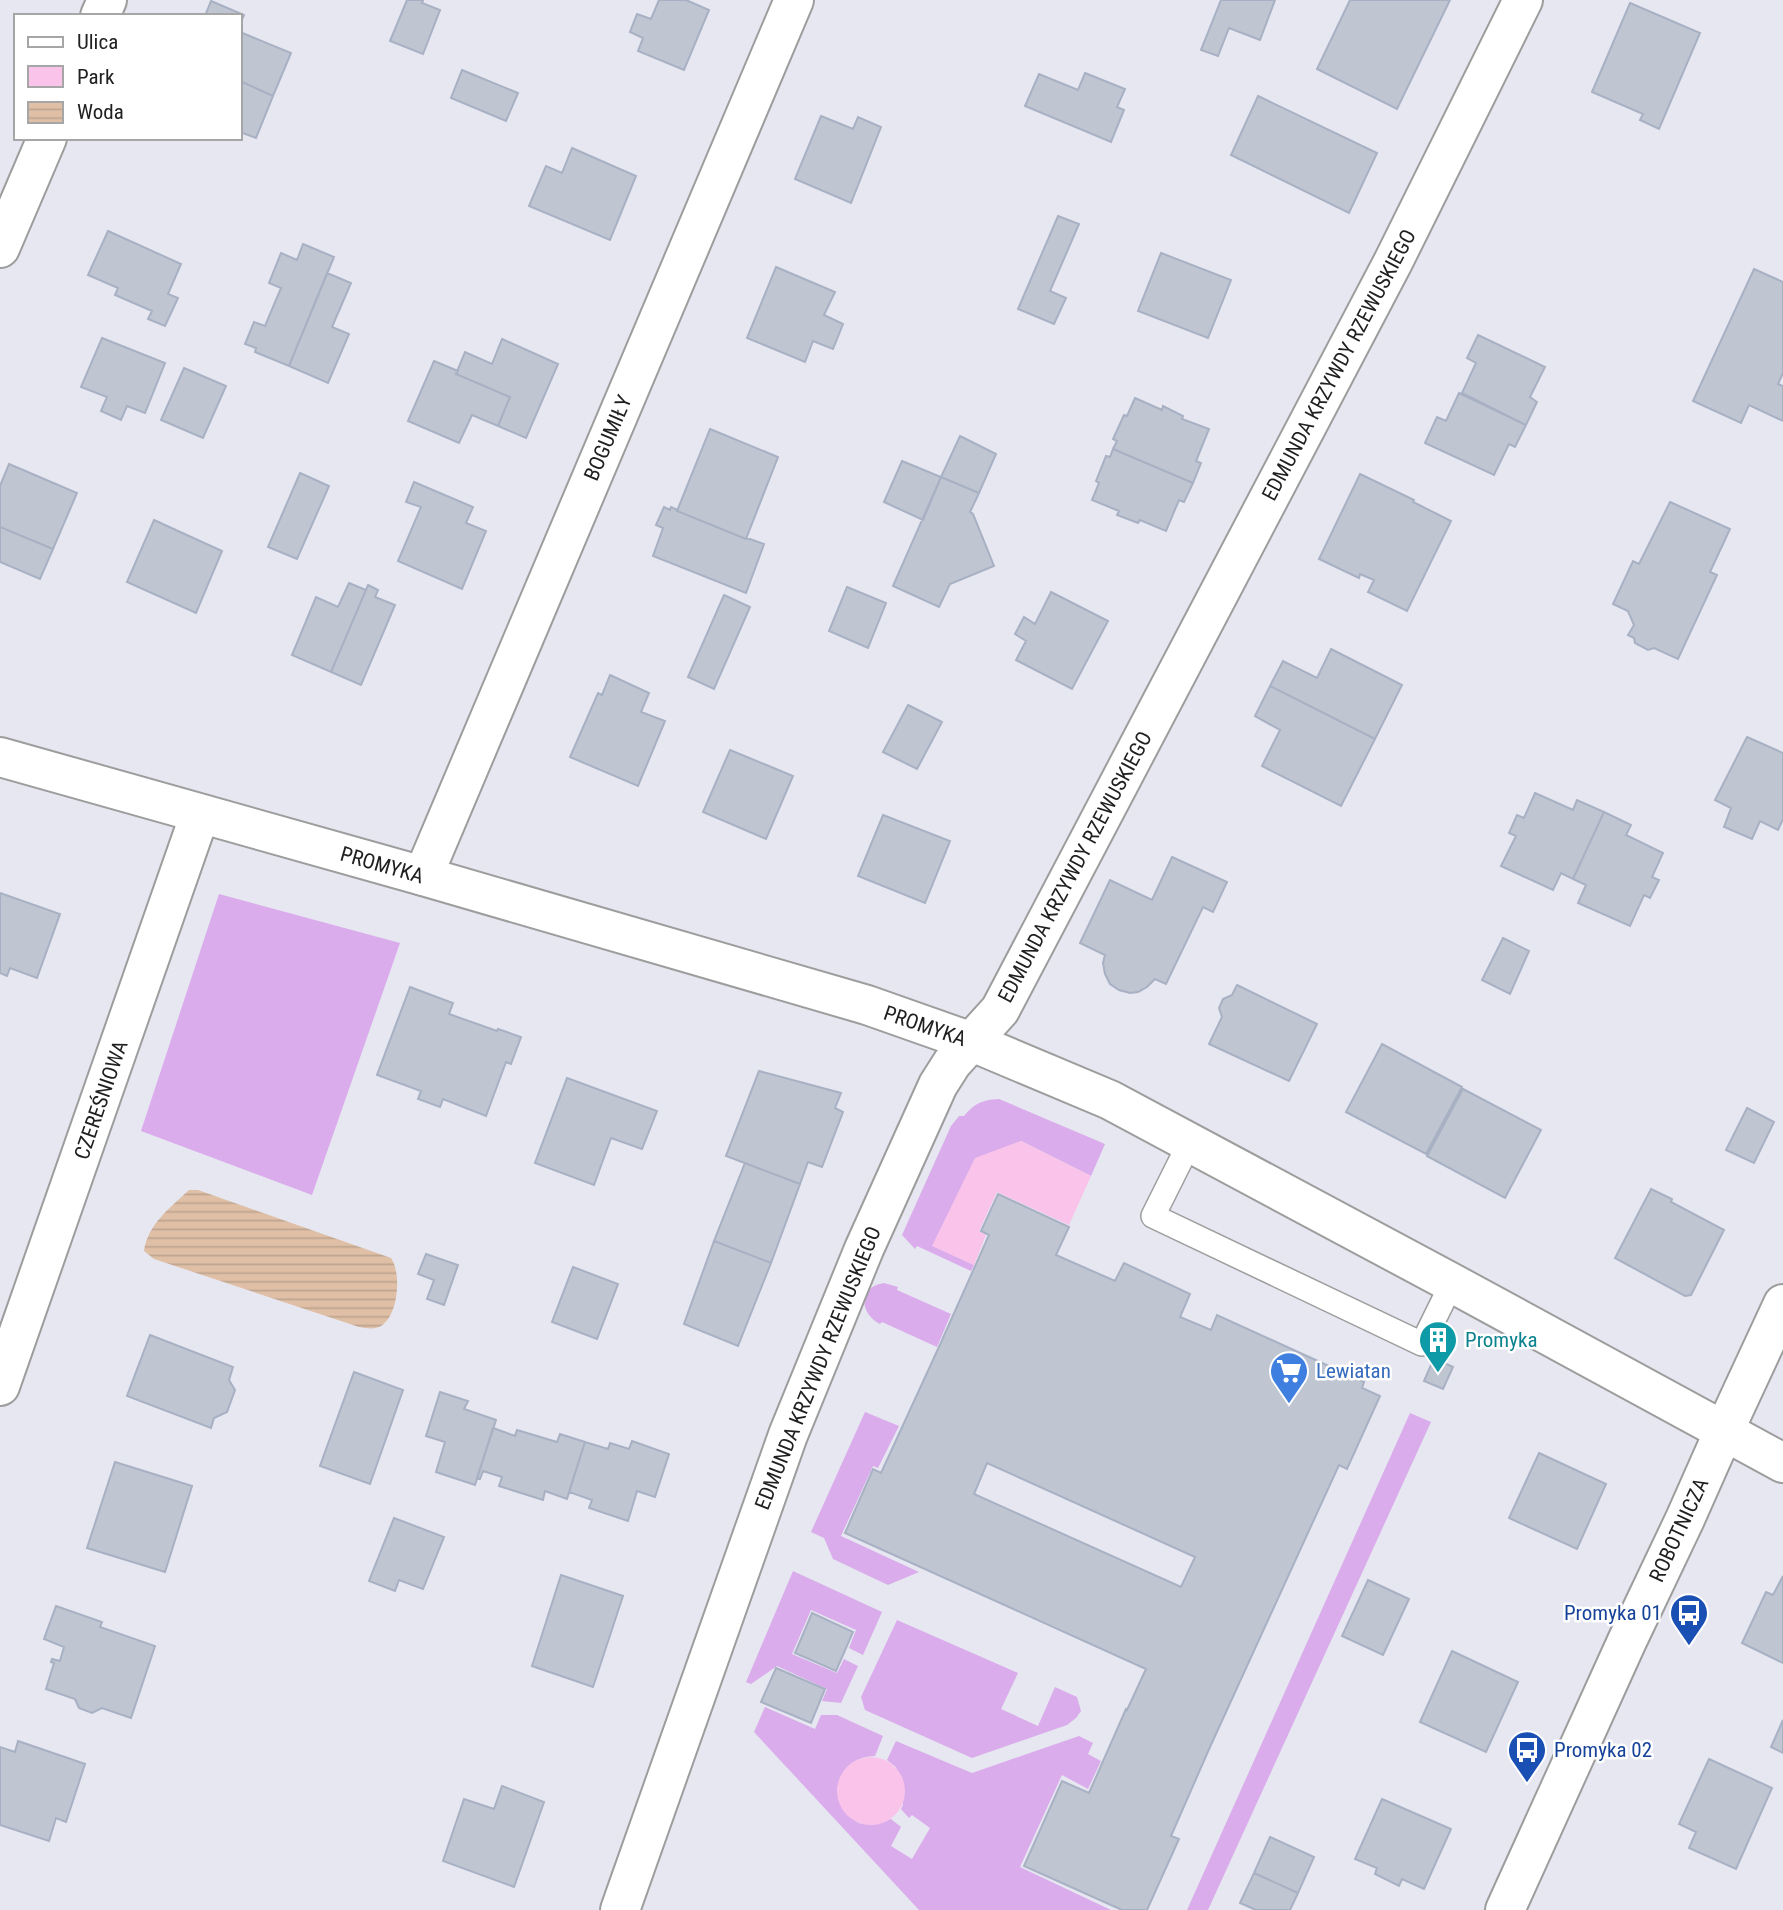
<svg xmlns="http://www.w3.org/2000/svg" width="1783" height="1910" font-family="'Roboto Condensed',sans-serif">
	<style>
		.grass { fill: #daaceb }
		.park { fill: #fac4ea }
		.water { fill: url(#water-rules) }
		.building { fill: #bfc5d1; stroke: #a8b1c3; stroke-width: 2; fill-rule: evenodd }
		.lines { fill: none; stroke-linecap: round; stroke-linejoin: round }
		.service-casing { stroke: #9d9d9d; stroke-width: 26 }
		.minor-casing { stroke: #9d9d9d; stroke-width: 42 }
		.tertiary-casing { stroke: #9d9d9d; stroke-width: 42 }
		.service { stroke: #fff; stroke-width: 23 }
		.minor { stroke: #fff; stroke-width: 38 }
		.tertiary { stroke: #fff; stroke-width: 38 }
		.labels { text-anchor: middle; dominant-baseline: central; stroke-width: 5; stroke-linejoin: round; paint-order: stroke }
		.street-label { font-size: 21px; fill: #202020; stroke: #fff }
		.culture-label { font-size: 21px; fill: #0d838f; stroke: #fff; text-anchor: start }
		.shop-label { font-size: 21px; fill: #366cbe; stroke: #fff; text-anchor: start }
		.transit-label { font-size: 21px; fill: #164399; stroke: #fff; text-anchor: end }
	</style>
	<defs>
		<pattern id="water-rules" width="6" height="5" patternUnits="userSpaceOnUse" patternTransform="scale(1.75)"><rect width="6" height="5" fill="#dfc0a6"/><path d="M0 2.5h6" fill="none" stroke="#bfa58f"/></pattern>
	</defs>
	<rect width="100%" height="100%" fill="#e6e7f1"/>
	<!-- grass -->
	<path class="grass" d="M219,894l181,49 -88,252 -171,-64z
		M999,1099l106,45 -14,32 -70,-35 -88,105 41,19 -3,6 -54,-25 -2,3 -13,-14 49,-109 8,-10h5c11,-13 18,-16 35,-17z
		M884,1283l14,4 -1,3 54,24 -14,33 -55,-25 -2,2c-21,-11 -22,-37 4,-41z
		M865,1412l34,14 -21,42 -5,-2 -32,70 78,36 -31,13 -55,-26 -9,-21 -13,-6z
		M1410,1413l21,9 -223,488h-21z
		M793,1571l89,41 -19,43 -14,-7 7,-18 -45,-20 -19,44 45,19 7,-14 14,7 -17,37 -19,-2 5,-12 -50,-23 -26,18 -5,-2z
		M897,1620l121,53 -17,36 37,17 17,-39 22,10 4,14 -5,7 -9,7 -95,33 -107,-48 -4,-13z
		M765,1707l50,22 6,-14h16l46,21 -8,20c-21,0 -34,13 -38,34l21,33c13,2 21,1 33,-4l10,8 -10,19 21,13 18,-31 -18,-13 -3,3 -8,-9 2,-4 -7,-38 -9,-7 9,-19 76,32 107,-37 14,7 -5,11 13,7 -13,28 -26,-14 -42,92 91,43h-192l-165,-178z"/>
	<!-- park -->
	<path class="park" d="M1021,1141l70,35 -22,49 -72,-33 -18,39 7,4 -12,30 -42,-19 43,-88z
		M837 1791a34 34 0 1 1 68 0a34 34 0 1 1-68 0Z"/>
	<!-- water -->
	<path class="water" d="M189,1190h9l193,68c11,16 7,58 -10,68 -7,4 -15,2 -22,1l-205,-68 -10,-8c4,-27 26,-43 45,-61z"/>
	<!-- building -->
	<path class="building" d="M407,0h16l-1,3 18,7 -17,44 -33,-13z
		M659,0h27l23,10 -25,60 -46,-19 5,-13 -13,-6 7,-18 14,5z
		M1221,0h54l-15,40 -31,-12 -11,28 -17,-6z
		M1350,0h100l-53,109 -80,-40z
		M211,1l33,14 -4,9v-8h-35z
		M1630,3l70,30 -41,96 -19,-9 3,-6 -51,-22z
		M240,32l51,21 -18,43 -33,-15z
		M462,70l56,23 -12,28 -55,-23z
		M1085,73l40,16 -8,18 7,3 -13,32 -86,-36 14,-32 39,16z
		M240,81l33,15 -17,42 -16,-6z
		M1258,96l119,57 -28,60 -118,-58z
		M821,116l32,13 5,-12 23,10 -30,76 -56,-24z
		M572,148l64,28 -26,64 -81,-34 17,-40 16,7z
		M1058,216l21,8 -29,67 16,7 -12,26 -36,-15z
		M108,231l73,33 -13,30 10,4 -13,28 -17,-7 4,-8 -37,-16 3,-7 -30,-13z
		M303,244l31,13 -45,109 -34,-14 1,-4 -11,-4 9,-22 11,4 16,-38 -12,-5 12,-30 16,7z
		M1161,253l70,27 -23,58 -70,-27z
		M776,267l59,25 -11,23 19,9 -10,25 -20,-8 -8,21 -58,-24z
		M1754,269l29,13v91l-5,11 5,2v35l-34,-16 -8,18 -48,-22z
		M327,273l24,10 -19,44 17,7 -21,49 -39,-17z
		M1478,335l67,32 -15,30 7,5 -11,23 -64,-32 14,-30 -9,-5z
		M102,338l63,25 -20,50 -18,-7 -6,14 -20,-9 6,-14 -26,-10z
		M502,339l56,25 -32,74 -28,-12 12,-29 -54,-23 9,-22 27,12z
		M434,361l24,10 -2,3 54,23 -12,29 -26,-11 -13,28 -51,-22z
		M184,368l42,18 -23,52 -42,-18z
		M1459,393l67,32 -11,22 -6,-3 -15,31 -69,-32 12,-26 9,4z
		M1135,398l27,12 1,-4 20,10 -1,3 27,10 -13,32 5,2 -8,20 -80,-34 4,-8 -4,-2 11,-24 3,1z
		M710,429l68,28 -32,82 -69,-28z
		M960,436l36,18 -17,39 -38,-16z
		M1113,449l80,34 -9,19 -5,-2 -13,31 -26,-11 -2,3 -21,-8 2,-4 -27,-11 7,-17 -3,-2 10,-25 4,1z
		M902,461l39,16 -18,43 -39,-18z
		M9,464l68,29 -24,56 -53,-22v-41z
		M300,473l29,13 -32,73 -29,-12z
		M1360,474l54,26 -1,2 38,19 -44,90 -39,-19 6,-12 -14,-6 -1,4 -40,-19z
		M941,477l38,16 -9,19 3,2 21,52 -44,18 -11,23 -46,-21z
		M414,482l59,25 -7,16 20,8 -24,58 -64,-28 23,-54 -15,-5z
		M1670,502l60,27 -20,43 7,3 -39,84 -24,-11 -6,2 -13,-7 -1,-5 -6,-3 6,-10 -6,-14 -15,-7 20,-43 6,3z
		M664,507l6,3 1,-3 7,3 -1,1 69,28 1,-1 17,6 -18,49 -93,-37 10,-28 -7,-3z
		M154,520l68,31 -26,62 -69,-31z
		M0,527l53,22 -13,30 -40,-17z
		M349,583l17,7 -35,82 -39,-17 24,-58 22,10z
		M368,585l10,5 -3,7 20,8 -34,80 -30,-13z
		M847,587l39,16 -18,45 -39,-17z
		M1051,592l57,29 -36,68 -56,-29 10,-19 -11,-7 9,-17 11,7z
		M724,595l26,12 -36,82 -26,-12z
		M1331,649l71,36 -27,54 -105,-53 13,-25 34,17z
		M610,675l39,18 -8,19 24,9 -27,65 -68,-29 28,-64 4,2z
		M1270,686l105,53 -34,67 -79,-40 18,-36 -25,-14z
		M908,705l34,17 -25,47 -34,-17z
		M1747,737l36,16v66l-5,11 -18,-9 -8,18 -28,-12 7,-19 -16,-8z
		M730,750l63,26 -27,63 -63,-27z
		M1535,793l38,17 4,-10 27,12 -31,67 -12,-6 -8,17 -52,-24 15,-30 -7,-3 8,-18 7,3z
		M1604,812l27,13 -5,10 37,18 -11,24 7,3 -9,18 -6,-3 -14,31 -52,-23 8,-18 -13,-6z
		M883,815l67,26 -25,62 -67,-27z
		M1172,857l55,25 -14,30 -10,-5 -37,77 -11,-5 -8,8 -9,5 -8,1 -11,-3 -9,-6 -5,-10 -2,-11 2,-8 -25,-12 30,-63 42,20z
		M0,893l60,21 -23,64 -27,-10 -3,8 -7,-3z
		M1503,938l26,13 -19,43 -28,-14z
		M1237,985l80,39 -28,57 -80,-37 13,-27 -3,-9 4,-9 9,-4z
		M410,987l43,16 -4,11 48,17 1,-2 23,8 -10,27 -5,-2 -20,54 -43,-17 -3,8 -22,-8 3,-8 -44,-16z
		M1382,1044l80,43 -36,67 -80,-42z
		M759,1071l82,22 -6,15 8,4 -21,55 -14,-5 -8,22 -74,-28z
		M567,1078l90,33 -15,38 -31,-11 -17,47 -59,-22z
		M1463,1089l78,41 -36,68 -78,-42z
		M1747,1108l27,14 -20,41 -28,-13z
		M745,1163l55,21 -29,79 -57,-22z
		M1651,1189l21,10 -1,3 53,28 -33,65 -6,1 -70,-38z
		M998,1194l71,33 -13,28 59,26 9,-18 66,31 -10,23 31,13 6,-15 147,67 -2,6 18,8 -33,73 -8,-4 -129,282 -39,89 8,3 -32,71h-25l-98,-44 38,-85 27,12 37,-84 1,1 19,-41 -301,-136 28,-64 8,4 57,-124 51,-114 -8,-4zM987,1463l208,94 -14,30 -207,-93z
		M714,1241l57,22 -33,83 -54,-22z
		M426,1254l32,11 -14,40 -17,-6 7,-19 -16,-6z
		M573,1267l45,17 -21,55 -45,-17z
		M150,1335l83,32 -4,13 6,10 -8,22 -13,6 -3,10 -84,-32z
		M1434,1358l19,9 -10,22 -19,-8z
		M354,1372l49,18 -33,94 -50,-18z
		M440,1392l28,9 -4,8 32,11 -21,65 -39,-13 9,-30 -19,-6z
		M493,1428l22,8 2,-6 40,12 3,-8 25,8 -18,57 -22,-8 -2,9 -44,-14 3,-9 -19,-6 -3,8 -3,-1z
		M632,1441l37,13 -14,43 -18,-6 -9,30 -39,-13 3,-8 -23,-8 16,-50 23,7 2,-6 19,6z
		M1539,1453l67,31 -29,65 -68,-31z
		M115,1462l77,24 -27,86 -78,-24z
		M394,1518l50,19 -21,52 -24,-9 -4,11 -26,-10z
		M561,1575l62,21 -30,91 -61,-21z
		M1783,1576v87l-41,-20 24,-51 7,3z
		M1368,1580l41,19 -26,56 -41,-19z
		M56,1606l46,16 -2,5 55,19 -24,72 -29,-10 -10,5 -13,-5 -4,-9 -29,-10 8,-26 -3,-1 1,-3 8,2 4,-14 -20,-8z
		M812,1613l41,19 -17,39 -41,-18z
		M1452,1651l66,31 -32,70 -66,-30z
		M776,1668l49,21 -14,34 -50,-21z
		M1783,1720v33l-12,-6z
		M18,1741l67,23 -19,58 -10,-4 -7,23 -49,-16v-78l15,5z
		M1709,1759l63,29 -36,81 -47,-21 7,-16 -17,-8z
		M502,1786l42,16 -30,85 -71,-26 21,-62 30,10z
		M1382,1799l69,30 -27,60 -22,-10 -3,7 -24,-12 2,-6 -22,-9z
		M1270,1837l44,20 -16,36 -44,-20z
		M1254,1873l44,20 -8,17h-34l-16,-7z"/>
	<g class="lines">
		<defs>
			<path id="service" d="M1189,1144l-36,72 269,128 30,-61"/>
			<path id="minor" d="M100,16l7,-16
				M0,248l47,-110
				M423,876l371,-876
				M0,1386l200,-572
				M1724,1431l59,-127
				M620,1910l168,-475 76,-186 74,-164 14,-22 48,-53 393,-748 130,-262"/>
			<path id="tertiary" d="M0,757l423,119 444,129 105,37 138,58 342,183 331,180
				M1505,1910l122,-269 58,-122 39,-88"/>
		</defs>
		<!-- service casing -->
		<use href="#service" class="service-casing"/>
		<!-- minor casing -->
		<use href="#minor" class="minor-casing"/>
		<!-- tertiary casing -->
		<use href="#tertiary" class="tertiary-casing"/>
		<!-- service -->
		<use href="#service" class="service"/>
		<!-- minor -->
		<use href="#minor" class="minor"/>
		<!-- tertiary -->
		<use href="#tertiary" class="tertiary"/>
	</g>
	<!-- icons -->
	<defs>
		<symbol id="building-pin" viewBox="-11 -11 22 30"><path d="M0 17L-7.5 6A9.5 9.5 0 1 1 7.5 6Z" fill="#0f9aa8" stroke="#fff"/><path d="M-4-6H4V6H1V3H-1V6H-4ZM-2.5-4.3h1.7v1.8h-1.7ZM.8-4.3h1.7v1.8H.8ZM-2.5-1h1.7V.8h-1.7ZM.8-1h1.7V.8H.8Z" fill="#fff"/></symbol>
		<symbol id="supermarket-pin" viewBox="-11 -11 22 30"><path d="M0 17L-7.5 6A9.5 9.5 0 1 1 7.5 6Z" fill="#3f7fe0" stroke="#fff"/><path d="M-6-5.5h2.5l.6 2H6L4.5 2H-2.5L-4.4-4H-6ZM-1.5 3.2a1.3 1.3 0 1 0 .1 0ZM3 3.2a1.3 1.3 0 1 0 .1 0Z" fill="#fff"/></symbol>
		<symbol id="bus-pin" viewBox="-11 -11 22 30"><path d="M0 17L-7.5 6A9.5 9.5 0 1 1 7.5 6Z" fill="#1a4fb4" stroke="#fff"/><path d="M-5-6H5V4H4V6H2V4H-2V6H-4V4H-5ZM-3.5-4V0h7V-4ZM-3.5 1.2v1.5H-2V1.2ZM2 1.2v1.5H3.5V1.2Z" fill="#fff"/></symbol>
	</defs>
	<g fill-rule="evenodd">
		<use href="#building-pin" x="1416" y="1318" width="44" height="60"/>
		<use href="#supermarket-pin" x="1267" y="1349" width="44" height="60"/>
		<use href="#bus-pin" x="1667" y="1591" width="44" height="60"/>
		<use href="#bus-pin" x="1505" y="1728" width="44" height="60"/>
	</g>
	<g class="labels">
		<!-- street labels -->
		<g class="street-label">
			<text transform="translate(1339 365) rotate(-62)">EDMUNDA KRZYWDY RZEWUSKIEGO</text>
			<text transform="translate(608 438) rotate(-67)">BOGUMIŁY</text>
			<text transform="translate(382 865) rotate(16)">PROMYKA</text>
			<text transform="translate(1075 867) rotate(-62)">EDMUNDA KRZYWDY RZEWUSKIEGO</text>
			<text transform="translate(925 1026) rotate(19)">PROMYKA</text>
			<text transform="translate(101 1100) rotate(-71)">CZEREŚNIOWA</text>
			<text transform="translate(818 1368) rotate(-68)">EDMUNDA KRZYWDY RZEWUSKIEGO</text>
			<text transform="translate(1679 1530) rotate(-65)">ROBOTNICZA</text>
		</g>
		<!-- culture labels -->
		<g class="culture-label">
			<text x="1465" y="1340">Promyka</text>
		</g>
		<!-- shop labels -->
		<g class="shop-label">
			<text x="1316" y="1371">Lewiatan</text>
		</g>
		<!-- transit labels -->
		<g class="transit-label">
			<text x="1662" y="1613">Promyka 01</text>
			<text x="1554" y="1750" text-anchor="start">Promyka 02</text>
		</g>
	</g>
	<!-- legend -->
	<rect x="14" y="14" width="228" height="126" fill="#ffffff" stroke="#a6a6a6" stroke-width="2"/>
	<rect x="28" y="37" width="35" height="10" fill="#ffffff" stroke="#a6a6a6" stroke-width="2"/>
	<text x="77" y="49" font-size="21" fill="#202020">Ulica</text>
	<rect x="28" y="66" width="35" height="21" fill="#fac4ea" stroke="#a6a6a6" stroke-width="2"/>
	<text x="77" y="84" font-size="21" fill="#202020">Park</text>
	<rect x="28" y="102" width="35" height="21" fill="url(#water-rules)" stroke="#a6a6a6" stroke-width="2"/>
	<text x="77" y="119" font-size="21" fill="#202020">Woda</text>
</svg>
